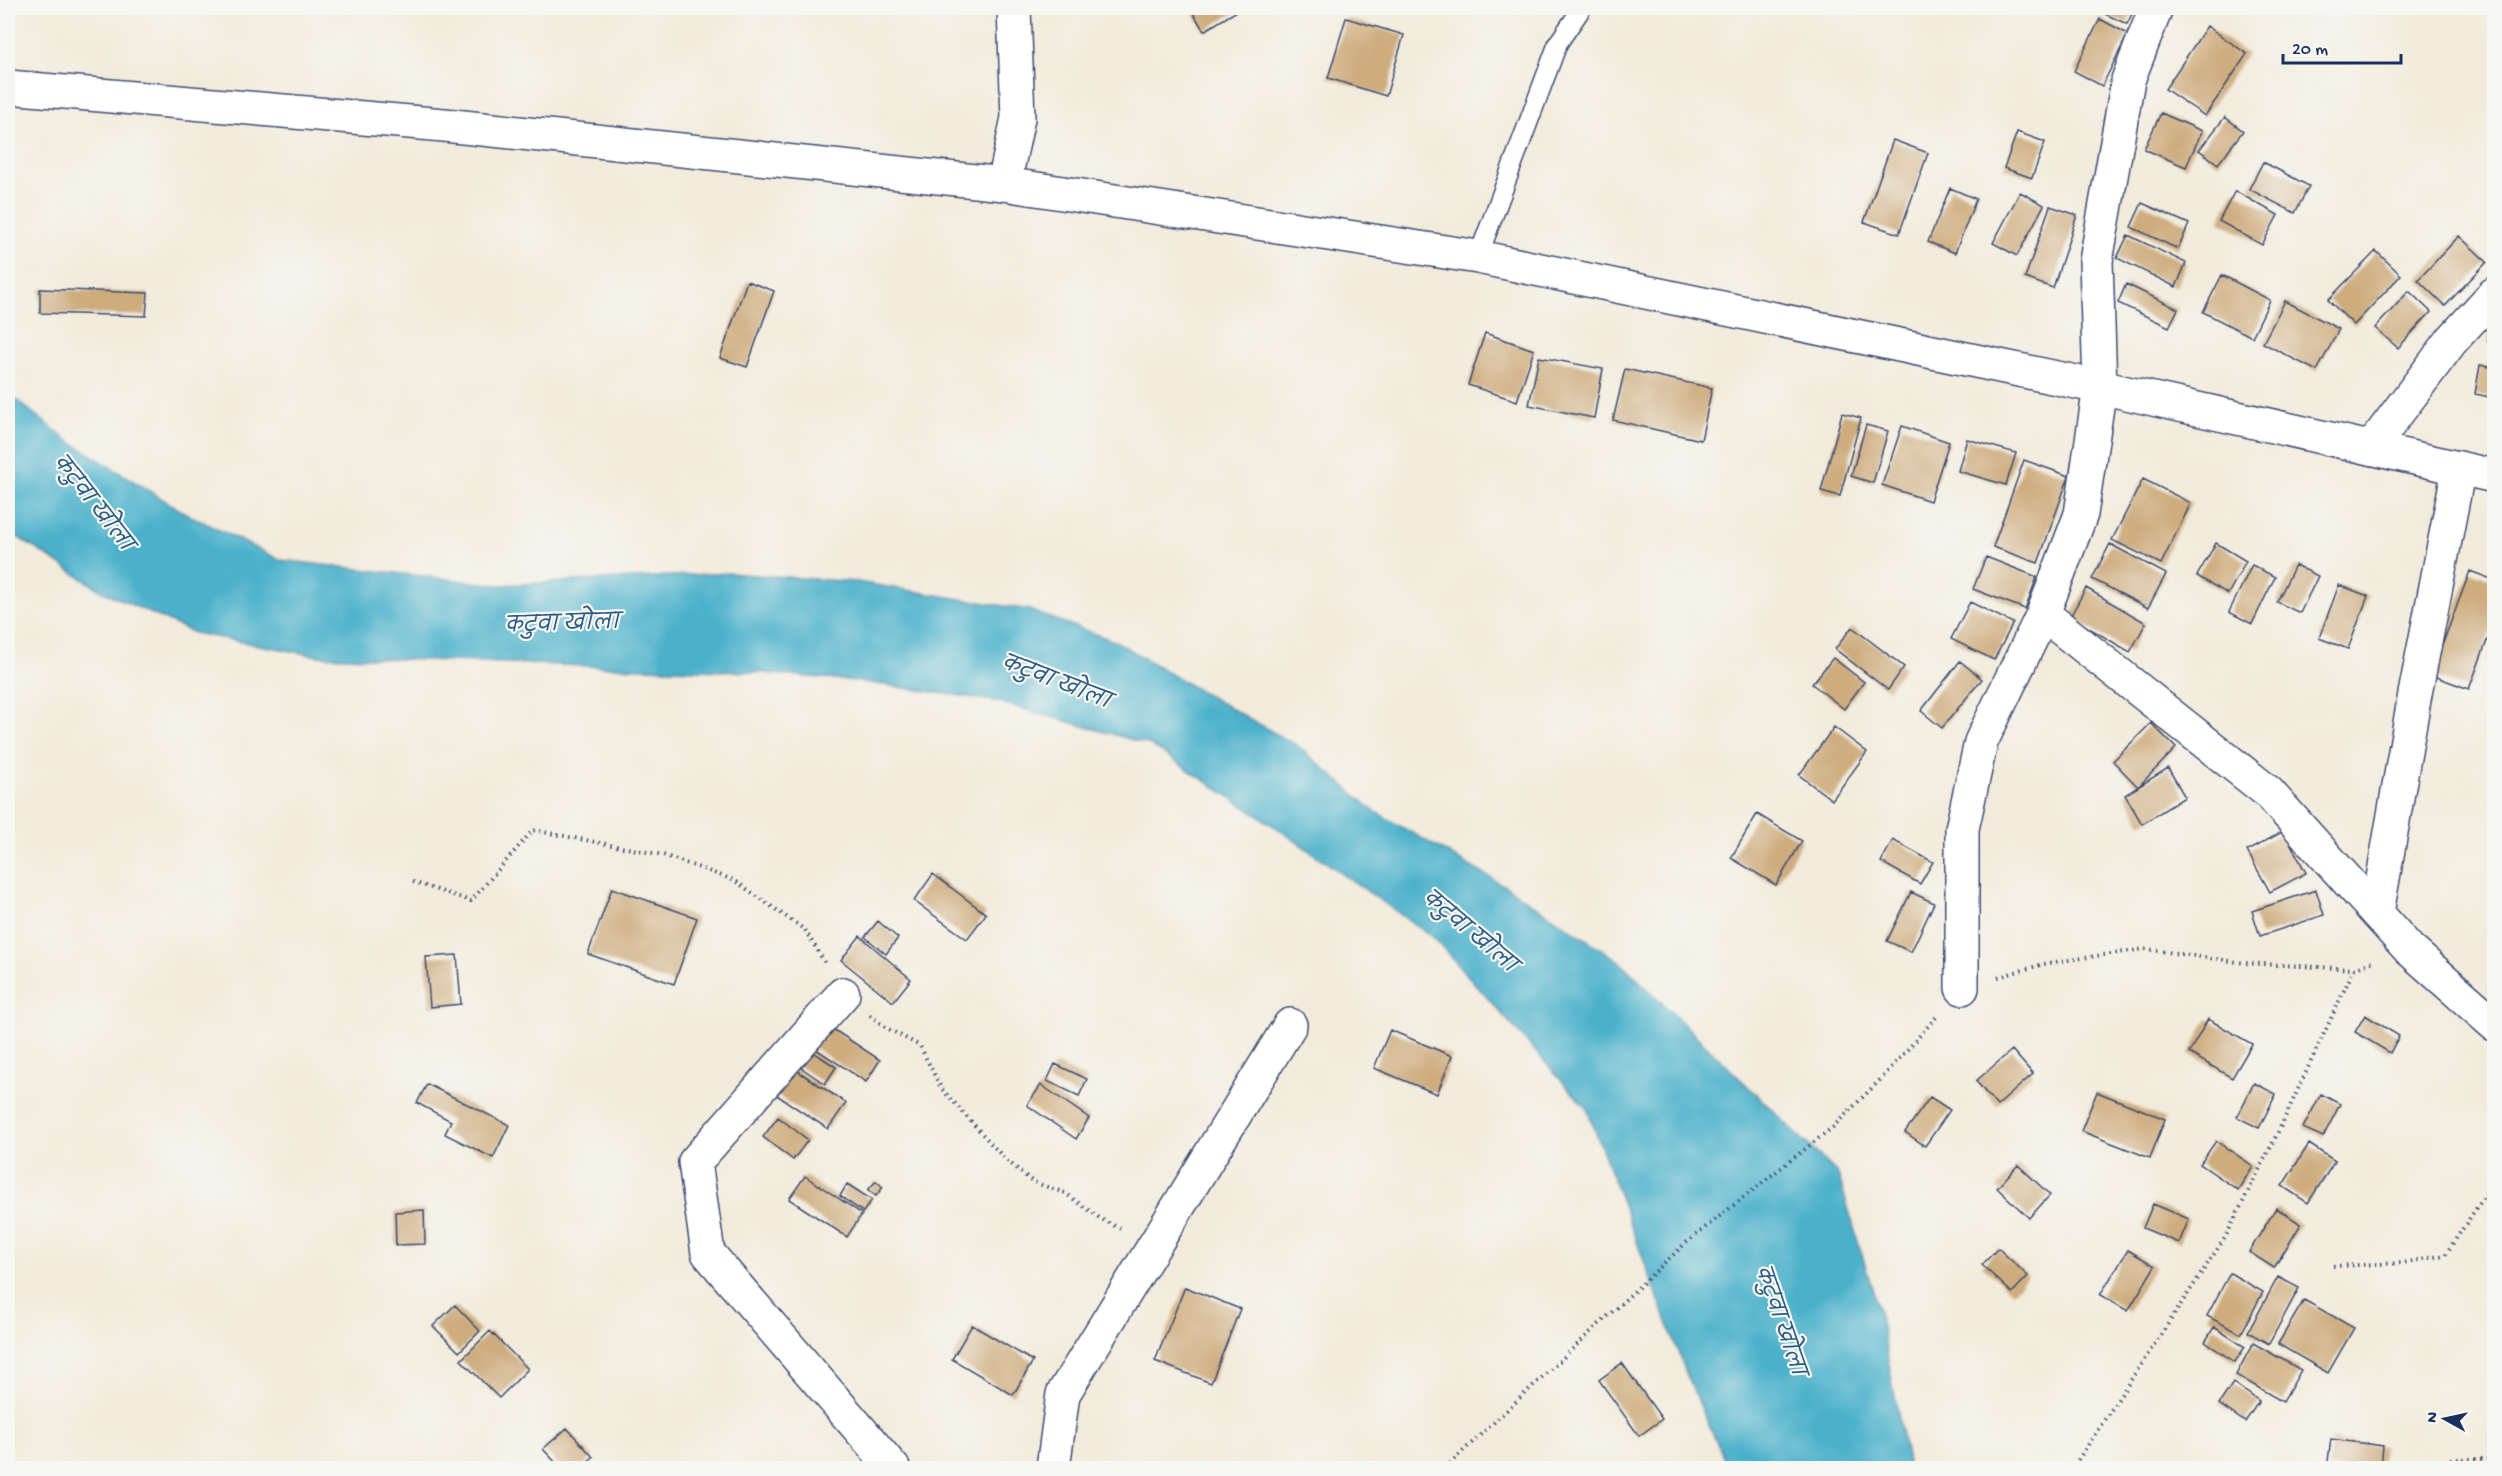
<svg xmlns="http://www.w3.org/2000/svg" width="2502" height="1476" font-family="'Gochi Hand','Playpen Sans Deva',sans-serif">
	<style>
		.water { fill: #4cb1cb; stroke: #347094; stroke-width: 1.5 }
		.building { fill: #ceac7e }
		.lines { fill: none; stroke-linecap: round; stroke-linejoin: round }
		.service-casing { stroke: #3b4b71; stroke-width: 21 }
		.minor-casing { stroke: #3b4b71; stroke-width: 36 }
		.primary-casing { stroke: #3b4b71; stroke-width: 36 }
		.path { stroke: #3b4b71; stroke-width: 4; stroke-dasharray: 1.5 4.5; stroke-linecap: butt }
		.service { stroke: #fff; stroke-width: 18 }
		.minor { stroke: #fff; stroke-width: 33 }
		.primary { stroke: #fff; stroke-width: 33 }
		.labels { text-anchor: middle; dominant-baseline: central; stroke-width: 4.5; stroke-linejoin: round; paint-order: stroke }
		.water-label { font-size: 21px; font-style: italic; fill: #2c5c84; stroke: #f6f6f2 }
	</style>
	<rect width="100%" height="100%" fill="#f6f6f2"/>
	<filter id="ink" filterUnits="userSpaceOnUse"><feTurbulence type="fractalNoise" baseFrequency=".0167" numOctaves="2"/><feDisplacementMap in="SourceGraphic" scale="12" xChannelSelector="R" yChannelSelector="G"/><feConvolveMatrix kernelMatrix="1 2 1 2 8 2 1 2 1" color-interpolation-filters="sRGB"/></filter>
	<filter id="wash" filterUnits="userSpaceOnUse"><feTurbulence type="fractalNoise" baseFrequency=".008" numOctaves="4" result="noise"/><feDisplacementMap in="SourceGraphic" scale="24" xChannelSelector="R" yChannelSelector="G"/><feGaussianBlur stdDeviation="1.35" result="paint"/><feColorMatrix in="noise" values="0 0 0 0 0 0 0 0 0 0 0 0 0 0 0 0 0 1.4 0 .05"/><feComposite in="paint" operator="in"/></filter>
	<g filter="url(#wash)">
		<rect width="100%" height="100%" fill="#f2ebdb"/>
		<!-- water -->
		<path class="water" d="M8,393l59,47 118,73 95,47 220,25 229,-12 128,9 172,28 88,32 74,44 107,60 76,65 134,77 110,72 220,214 42,141 28,153h-180l-40,-90 -101,-269 -153,-171 -160,-112 -123,-81 -156,-44 -139,-20 -104,-9 -434,-16 -124,-23 -92,-42 -94,-60z"/>
		<g id="blocks">
			<!-- building -->
			<path class="building" d="M1190,8h52l-38,23z
				M2095,8h40l-8,16 -33,-15z
				M1346,18l58,17 -18,61 -58,-18z
				M2100,19l28,15 -26,52 -28,-15z
				M2207,26l40,28 -42,62 -40,-27z
				M2161,113l41,18 -16,36 -42,-18z
				M2225,117l18,14 -25,33 -19,-14z
				M2017,132l28,10 -13,36 -28,-10z
				M1893,140l35,13 -29,81 -35,-12z
				M2263,162l46,24 -14,27 -46,-24z
				M1950,188l26,11 -21,54 -27,-11z
				M2235,191l43,24 -16,30 -43,-24z
				M2020,192l24,13 -27,51 -24,-13z
				M2142,203l47,21 -11,25 -47,-22z
				M2050,206l27,9 -24,73 -28,-10z
				M2128,235l58,28 -10,24 -59,-29z
				M2459,236l28,26 -42,44 -27,-26z
				M2376,251l25,24 -47,50 -26,-25z
				M2222,275l48,25 -18,37 -49,-25z
				M747,281l27,10 -27,76 -27,-9z
				M2126,284l52,25 -9,18 -51,-24z
				M40,289l108,4 -2,23 -106,-3z
				M2409,291l22,21 -33,36 -23,-20z
				M2285,301l54,28 -22,42 -54,-28z
				M2492,318h2v25l-6,-1z
				M1485,333l49,17 -17,51 -49,-16z
				M1539,357l64,12 -9,49 -65,-13z
				M2480,365l14,3v30l-19,-4z
				M1625,369l87,19 -11,52 -88,-20z
				M1842,413l19,5 -21,78 -19,-5z
				M1866,425l22,6 -15,52 -22,-7z
				M1902,426l47,16 -19,59 -48,-16z
				M1967,439l49,14 -10,32 -48,-14z
				M2024,460l45,16 -31,87 -45,-16z
				M2143,479l48,24 -30,61 -49,-24z
				M2216,543l30,18 -18,33 -31,-18z
				M2110,544l56,30 -18,34 -56,-29z
				M1986,557l51,20 -12,32 -52,-20z
				M2252,565l23,12 -23,47 -23,-12z
				M2295,565l23,11 -18,37 -23,-11z
				M2470,571l24,9v42l-25,67 -38,-14z
				M2339,585l29,11 -20,53 -29,-11z
				M2086,588l60,35 -16,29 -60,-35z
				M1970,602l43,21 -19,37 -43,-21z
				M1852,627l52,40 -16,23 -53,-41z
				M1833,658l31,24 -20,27 -32,-25z
				M1960,661l22,18 -40,49 -21,-17z
				M2151,723l25,25 -38,39 -25,-26z
				M1834,727l33,25 -35,48 -33,-25z
				M2168,768l17,29 -43,27 -17,-29z
				M1757,814l45,27 -26,44 -45,-27z
				M2284,831l22,42 -36,19 -23,-41z
				M1893,840l40,22 -13,22 -39,-22z
				M933,874l53,40 -19,25 -53,-38z
				M612,888l85,30 -23,66 -86,-30z
				M2316,890l8,25 -64,21 -8,-25z
				M1911,892l23,11 -23,49 -24,-11z
				M878,921l20,17 -12,16 -21,-17z
				M860,936l51,43 -18,23 -52,-42z
				M457,955l4,49 -31,3 -4,-50z
				M807,1012l73,48 -14,22 -73,-48z
				M2365,1015l34,21 -9,17 -35,-21z
				M2208,1019l44,25 -20,34 -43,-25z
				M1390,1030l62,26 -15,38 -63,-26z
				M798,1042l38,25 -11,17 -38,-26z
				M2012,1050l21,24 -36,32 -21,-25z
				M784,1062l62,41 -18,26 -62,-41z
				M1055,1064l32,15 -8,17 -32,-15z
				M2254,1083l22,11 -17,34 -22,-11z
				M427,1084l82,41 -16,33 -48,-24 6,-13 -34,-18z
				M1041,1085l48,33 -13,21 -49,-34z
				M2097,1092l68,27 -15,39 -69,-27z
				M2321,1094l19,10 -17,33 -20,-9z
				M1930,1097l20,13 -25,36 -20,-14z
				M778,1117l30,23 -15,20 -30,-23z
				M2216,1141l37,25 -15,24 -38,-26z
				M2309,1144l26,17 -27,42 -26,-17z
				M2018,1165l32,30 -21,23 -32,-30z
				M805,1176l57,38 -15,23 -58,-38z
				M876,1181l7,6 -7,9 -8,-6z
				M847,1184l25,16 -9,12 -23,-16z
				M2153,1204l36,15 -10,24 -36,-15z
				M2276,1208l25,16 -27,44 -25,-16z
				M424,1210l1,34 -29,1 -1,-33z
				M1998,1248l30,28 -16,17 -30,-28z
				M2128,1250l27,16 -27,45 -28,-16z
				M2230,1273l33,19 -22,42 -34,-18z
				M2278,1277l21,11 -30,56 -21,-12z
				M1185,1287l55,22 -29,74 -56,-22z
				M2304,1300l50,28 -26,45 -50,-29z
				M455,1305l25,26 -21,21 -26,-26z
				M972,1325l61,36 -20,34 -61,-36z
				M2214,1327l31,20 -10,15 -30,-20z
				M490,1331l38,38 -29,29 -38,-38z
				M2253,1343l48,27 -18,32 -47,-27z
				M1622,1363l40,56 -23,17 -40,-56z
				M2233,1383l26,18 -14,21 -26,-18z
				M567,1428l26,29 -13,11h-19l-18,-19z
				M2331,1439l52,7 -2,22h-54z"/>
		</g>
	</g>
	<g filter="url(#ink)">
		<use href="#blocks" fill-opacity="0" stroke="#3b4b71" stroke-width="1.5"/>
		<g class="lines">
			<defs>
				<path id="service" d="M1478,257l80,-214 24,-35"/>
				<path id="minor" d="M2156,8l-28,72 -32,181 4,126 -19,127 -38,100 225,178 141,157 85,75
					M1004,184l14,-66 -4,-110
					M2371,448l81,-108 42,-46
					M2377,913l38,-219 44,-226
					M1962,988v-159l19,-87 62,-128
					M843,994l-148,168 13,91 185,215
					M1053,1468l10,-74 227,-369"/>
				<path id="primary" d="M8,87l436,38 560,59 474,73 622,130 394,89"/>
			</defs>
			<!-- service casing -->
			<use href="#service" class="service-casing"/>
			<!-- minor casing -->
			<use href="#minor" class="minor-casing"/>
			<!-- primary casing -->
			<use href="#primary" class="primary-casing"/>
			<!-- path -->
			<path class="path" d="M413,882l58,19 62,-71 130,25 71,25 71,50 20,33
				M1998,977l50,-14 97,-14 100,14 109,6 18,-7
				M870,1015l15,12 35,19 21,42 63,70 29,24 32,11 36,26 20,10
				M2333,1266l69,-3 43,-8 49,-73
				M2451,1459h43
				M2078,1460l148,-224 54,-108 74,-159
				M1445,1468l242,-226 146,-115 50,-50 55,-62"/>
			<!-- service -->
			<use href="#service" class="service"/>
			<!-- minor -->
			<use href="#minor" class="minor"/>
			<!-- primary -->
			<use href="#primary" class="primary"/>
		</g>
	</g>
	<g class="labels">
		<!-- water labels -->
		<g class="water-label">
			<text transform="translate(91 504) rotate(52)">कटुवा खोला</text>
			<text transform="translate(562 626) rotate(-2)">कटुवा खोला</text>
			<text transform="translate(1055 684) rotate(21)">कटुवा खोला</text>
			<text transform="translate(1468 933) rotate(40)">कटुवा खोला</text>
			<text transform="translate(1778 1321) rotate(71)">कटुवा खोला</text>
		</g>
	</g>
	<!-- margin -->
	<rect width="2502" height="1476" fill="none" stroke="#f6f6f2" stroke-width="30"/>
	<!-- north arrow -->
	<g transform="translate(2445 1419) rotate(278)" stroke="#f6f6f2" stroke-width="4.5" paint-order="stroke">
	<path d="M0-4.5L10 22L0 15L-10 22Z" fill="#1b2f5e"/>
	<text y="-9" font-size="16" font-weight="bold" text-anchor="middle" fill="#1b2f5e">N</text>
	</g>
	<!-- scale -->
	<path d="M2283 54v9h118v-9" fill="none" stroke="#1b2f5e" stroke-width="3"/>
	<text x="2292" y="54" font-size="18" fill="#1b2f5e" stroke="#f6f6f2" stroke-width="4.5" paint-order="stroke">20 m</text>
</svg>
